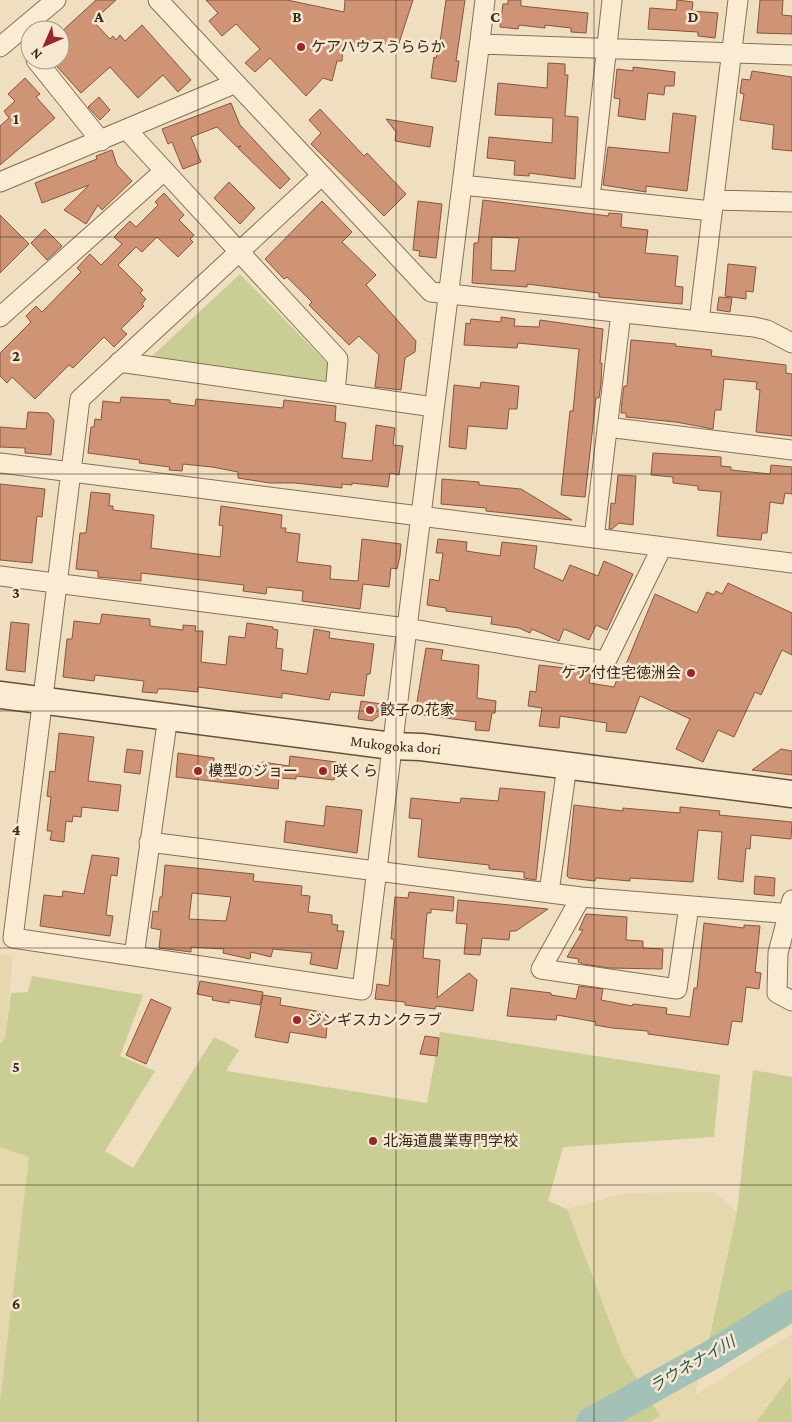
<svg xmlns="http://www.w3.org/2000/svg" width="792" height="1422" font-family="'Crimson Pro','Noto Sans JP',serif">
	<style>
		.farmland { fill: #e5d8ad }
		.green { fill: #cacd94 }
		.lines { fill: none; stroke-linecap: round; stroke-linejoin: round }
		.river { stroke: #a3c1b6; stroke-width: 30 }
		.building { fill: #ce9475; stroke: #88553d; fill-rule: evenodd }
		.street-casing { stroke: #896e57; stroke-width: 21 }
		.secondary-casing { stroke: #6a4f3b; stroke-width: 29 }
		.street { stroke: #faecd3; stroke-width: 19 }
		.secondary { stroke: #faecd3; stroke-width: 26 }
		.grid { fill: none; stroke: #38281c; stroke-width: 1; stroke-opacity: 0.55 }
		.poi-dot { fill: #99262e; stroke: #f6e8d0; stroke-width: 2 }
		.labels { text-anchor: middle; dominant-baseline: central; stroke-width: 5; stroke-linejoin: round; paint-order: stroke }
		.poi-label { font-size: 15px; fill: #38281c; stroke: #f6e8d0; text-anchor: start }
		.street-label { font-size: 15px; fill: #38281c; stroke: #f6e8d0 }
		.water-label { font-size: 16px; font-style: italic; fill: #2b5852; stroke: #f6e8d0 }
		.grid-label { font-size: 16px; text-anchor: middle; font-weight: bold; fill: #38281c; stroke: #f6e8d0; stroke-width: 5; stroke-linejoin: round; paint-order: stroke }
	</style>
	<rect width="100%" height="100%" fill="#efdec0"/>
	<!-- farmland -->
	<path class="farmland" d="M0,954l13,2 -8,83 -5,5z
		M0,1147l29,9 -29,245z
		M714,1192l23,20 -42,183 97,-61v42l-36,46h-106l10,-6 -38,-62 -55,-145 57,-16z"/>
	<!-- green -->
	<path class="green" d="M240,274l89,91 -5,22 -176,-27z
		M32,976l111,19 -23,61 35,15 -50,80 28,17 81,-131 25,13 -13,21 201,32 13,-71 280,43 -6,62 -151,10 -15,54 19,8 55,145 38,62 -10,6h-650v-21l29,-244 -29,-10v-103l5,-5 6,-46 17,-1z
		M753,1070l39,7v247l-92,55 37,-167z
		M791,1376l1,46h-36z"/>
	<g class="lines">
		<!-- river -->
		<path class="river" d="M591,1422l122,-68 79,-49"/>
	</g>
	<!-- building -->
	<path class="building" d="M96,0h20l-23,21 17,18 3,-3 3,4 4,-5 5,6 17,-16 49,55 -13,12 -15,-17 -25,23 -28,-31 -29,26 -30,-33h9v-27z
		M206,0h81l57,12 1,-12h68l-15,46 -33,-6 -2,8 -20,-2 -1,15h-5l-5,20 -9,-3 -17,18 -36,-38 -15,14 -10,-9 15,-14 -24,-25 -14,12 -13,-15 9,-8z
		M446,0h19l-9,61h3l-3,21 -25,-4 3,-21 2,1 3,-9z
		M508,0h13v6l67,7 -2,20 -15,-1v-4l-26,-3v3l-26,-3 -1,4 -18,-2 3,-23h5z
		M677,0l16,2 -1,9 26,2 -3,25 -17,-2v-4l-50,-3 2,-21 26,2z
		M760,0h23l-1,15 10,1v18l-35,-1z
		M548,63l17,1v11h3l-3,41 13,1v3l-3,59 -46,-6v3l-15,-1 1,-14 -28,-3 2,-21 63,6 1,-25 -58,-3 3,-32 49,5z
		M633,67l42,5 -1,14h-9l-1,9 -16,-2 -3,27 -27,-4 2,-17 -6,-1 3,-29 16,2z
		M752,71l40,6v74l-20,-2 2,-24 -34,-5 4,-26 -4,-1 2,-14 8,1z
		M25,78l15,16 -4,3 19,21 -55,47v-39l9,-8 -5,-7 11,-10 -7,-7z
		M99,97l11,13 -10,10 -12,-13z
		M231,103l9,22 50,54 -10,10 -42,-41 3,-2 -4,1 -20,-20 -26,10 10,25 -18,7 -11,-27 -4,2 -6,-15z
		M320,109l44,47 3,-3 39,41 -22,22 -73,-72 10,-11 -12,-13z
		M673,113l23,3 -9,75 -41,-5v6l-43,-7 5,-38 61,6z
		M386,119l47,8 -3,20 -35,-6 1,-9z
		M112,150l5,15 15,16 -30,29 -4,-5 -12,19 -22,-14 25,-25 -47,18 -7,-20 62,-24 -1,-3z
		M229,182l26,26 -15,16 -26,-26z
		M164,193l20,22 -5,5 15,15 -4,4 3,3 -15,15 -21,-20 -15,15 -6,-5 -18,18 25,25 -3,3 6,6 -4,5 2,2 -23,23 6,5 -13,13 -10,-10 -31,31 -4,-3 -34,34 -23,-22 -5,6 -7,-7v-23l31,-31 -5,-6 10,-10 6,6 39,-40 -4,-4 13,-14 11,11 21,-21 -8,-7 16,-16 6,6 22,-22 -3,-3z
		M483,200l125,16 1,-3 13,1 -1,13 27,3 -3,23 33,3 -3,30 8,1 -1,17 -83,-7v-4l-72,-9v3l-55,-4 2,-40h4zM492,237l27,1 -4,33 -24,-1z
		M322,201l30,31 -10,10 34,33 -10,10 50,56 -1,11 -10,6 -4,32 -26,-3 4,-32 -20,-19 -10,9 -40,-40 3,-3 -25,-25 -3,2 -19,-20z
		M418,201l24,3 -6,54 -17,-2 1,-5 -7,-1z
		M0,215l29,29 -29,29z
		M45,229l17,17 -15,14 -16,-17z
		M728,264l28,3 -3,25 -7,-1v8l-21,-3z
		M719,297l13,1 -2,14 -13,-2z
		M501,317l14,2 -1,7 25,1 1,-7 63,9 -3,34h2l-1,21 -2,14h-3l-11,99 -24,-2 9,-84h3l6,-62 -61,-6 -1,5 -53,-3 2,-22 4,1 1,-5 30,3z
		M631,340l45,4 -1,2 37,4 -1,6 75,9v8l6,1v62l-36,-4 4,-42 -4,-1 1,-7 -33,-3 -3,31h-6l-2,19 -37,-7 -50,-5v-4h-5l1,-13 2,-14h3z
		M481,382l38,4 -2,23h-8l-2,20 -39,-3 -2,23 -17,-2 5,-62 26,3z
		M121,397l49,3v3l25,3 1,-7 87,9 1,-8 52,6 -1,15 11,2 -4,35 30,3 4,-36 19,3 -2,17 10,1 -4,29 -9,-2 -2,14 -36,-4v2l-10,-1v4l-47,-5h-25l-32,-5v-6l-26,-5 -29,-3 -1,7 -13,-1 1,-3 -31,-4 1,-3 -52,-7 3,-26h3l1,-8 6,1 2,-19 17,2z
		M28,412l20,1 6,7 -3,35 -26,-2v-5l-25,-1v-20l26,2z
		M653,453l68,4v9l10,1v3l39,4 1,-9 21,2v27l-7,-1 -2,11 -13,-2 -3,31h-5l-1,7 -44,-4 4,-44 -23,-2v-4l-25,-3v-6l-22,-2z
		M618,475l18,1 -3,49 -14,-2 -7,6h-3l2,-26 4,1z
		M442,479l37,3v3l42,4 51,31 -86,-9v-3l-45,-4z
		M0,484l45,5 -3,28 -5,-1 -5,47 -32,-3z
		M91,492l19,2 -1,12h4v4l41,5 -3,33 69,9 3,-31 -4,-1 2,-19 61,9 -1,13h5l-1,4 15,2 -3,28 34,4 -1,13 28,2 4,-42 39,5 -1,12 -3,13 -6,-1 -2,19 -26,-3 -3,25 -58,-8 1,-10 -36,-4 -1,7 -23,-3 1,-6 -103,-12v8l-43,-4v-6l-22,-2 4,-36h6z
		M438,539l29,3 -1,9 34,5 2,-14 35,4 -3,22 29,13 7,-16 28,11 6,-15 29,13 -26,56 -11,-5 -7,15 -25,-11 -5,12 -27,-12 -2,4 -11,-5 -28,-4 1,-7 -46,-6v-3l-19,-3 3,-26 9,2 4,-28h-7z
		M728,583l64,30v42l-10,-5 -21,45 -6,-3 -21,45 -16,-7 -15,32 -27,-13 14,-30 -50,-23 -14,37 -20,-2 1,-8 -47,-7 -1,12 -20,-2 3,-18 -14,-2 2,-15 6,1 3,-27 52,6 -2,12 25,4 5,-13 24,4 -19,-9 31,-75 42,19 10,-21 7,3 2,-4 6,3z
		M102,614l48,5v7l33,4v-5l13,1 -1,5h8l-2,31 25,3 3,-29 16,2 2,-15 26,4v2l5,1 -2,18 7,1 -2,21 26,4 7,-45 16,3 -1,6 45,6 -4,30h-3l-3,22 -33,-4 -2,8 -47,-7v5l-84,-11v5l-31,-3h-9l-1,4 -15,-1 2,-11 -49,-6 -1,6 -31,-4 4,-38h5l2,-18 26,3z
		M11,622l18,2 -4,48 -19,-2z
		M426,648l17,2 -2,10 38,5 -2,33 19,3 -1,12h-3l-3,18 -14,-1 1,-8 -61,-8z
		M361,701l21,3 -2,11 -8,6 -14,-2z
		M59,733l35,4 -6,44 33,4 -3,26 -36,-4 -1,10 -8,-1 -1,6 -6,-1 -2,21 -14,-2 2,-9h-5l4,-34 -4,-1 3,-25 5,1z
		M127,749l16,2 -3,23 -16,-2z
		M781,749l11,2v24l-40,-5z
		M178,753l36,5v4l48,5v-5l27,4 1,-10 46,6 -2,18 -38,-4v3l-17,-1 -1,11 -102,-12z
		M500,788l45,4 -9,88 -12,-2v-6l-35,-3v-4l-71,-8 4,-38 -13,-1 2,-20 49,5 1,-5 37,3z
		M574,805l49,6v-3l57,5v-6l40,4 -1,4 73,7 -1,17 -40,-4 -1,14 -4,-1 -3,34 -25,-3 4,-47 -24,-2 -5,52 -63,-4v3l-34,-3 -1,3 -26,-3 -2,-2z
		M326,806l36,4 -5,43 -73,-11 2,-21 38,5z
		M92,855l27,3 -2,18 -6,-1 -5,40 7,1 -3,20 -70,-10 4,-31 18,2 1,-6 21,3z
		M165,865l89,9 -1,7 49,5 -1,9 9,1 -2,16 24,3v9l6,1 -1,6h7l-7,38 -27,-5 2,-11 -39,-4 -2,8 -20,-5 -1,7 -27,-6 1,-4 -33,-2v5l-32,-4 2,-18 -10,-2 2,-17 5,1 2,-15h2zM192,893l39,4 -5,24 -37,-2z
		M755,876l20,2 -1,18 -20,-2z
		M409,892l45,5 -1,14 -22,-2v4h-4l-4,45 17,2 -3,38 32,-25 8,7 -4,31 -37,-5 -1,3 -30,-4v-3l-30,-3 2,-15 12,2 5,-47h-3l4,-42 13,1z
		M458,900l42,4 48,5 -32,22h-6l-1,9 -27,-2 -2,17 -16,-1 3,-30 -11,-1z
		M586,914l41,3 -1,23 17,1v7l20,1 -1,20 -53,-1 -26,-4 -5,-2 1,-3 -12,-2 16,-27h-4z
		M704,923l40,5v-3l16,1 -5,46 6,1 -2,16 -13,-2 -4,35 -10,-1 -4,24 -80,-11v-3l-36,-3 -17,-3 1,-3 -39,-7 -1,5 -49,-4 4,-28 40,5v2l25,4 3,-13 24,3 -2,11 31,6 1,-2 34,4 -1,6 24,3 4,-29h3z
		M200,981l63,11 -3,13 -30,-5 -1,3 -17,-3 1,-3 -16,-3z
		M263,995l18,3 -1,7 48,8 -2,25 -36,-6 -2,11 -33,-6z
		M151,999l20,9 -25,56 -20,-9z
		M425,1036l14,2 -2,18 -17,-2z"/>
	<g class="lines">
		<defs>
			<path id="street" d="M158,0l273,292 323,35 13,3 25,13
				M480,44l312,11
				M0,47l56,-47
				M36,60l65,81
				M127,130l211,229 -3,34
				M321,176l-241,223 -67,539 349,52 123,-990
				M0,182l236,-99
				M462,185l250,26
				M590,198l22,-198
				M714,200l78,2
				M0,317l164,-146
				M699,321l39,-321
				M119,362l315,45
				M607,427l185,23
				M0,463l792,100
				M594,538l27,-225
				M0,576l406,52 200,33 56,-114
				M149,842l432,55 211,17
				M549,892l18,-126
				M581,897l-40,72 136,20 12,-83
				M792,900l-14,53 -1,40 15,8
				M134,956l34,-240"/>
			<g id="secondary">
				<path id="s1" d="M0,695l392,51 29,1 371,47"/>
			</g>
		</defs>
		<!-- street casing -->
		<use href="#street" class="street-casing"/>
		<!-- secondary casing -->
		<use href="#secondary" class="secondary-casing"/>
		<!-- street -->
		<use href="#street" class="street"/>
		<!-- secondary -->
		<use href="#secondary" class="secondary"/>
	</g>
	<!-- grid -->
	<path class="grid" d="M198,0v1422M396,0v1422M594,0v1422M0,237h792M0,474h792M0,711h792M0,948h792M0,1185h792"/>
	<!-- markers -->
	<g class="poi-dot">
		<circle cx="301" cy="47" r="5"/>
		<circle cx="691" cy="673" r="5"/>
		<circle cx="370" cy="710" r="5"/>
		<circle cx="198" cy="771" r="5"/>
		<circle cx="323" cy="771" r="5"/>
		<circle cx="297" cy="1020" r="5"/>
		<circle cx="373" cy="1141" r="5"/>
	</g>
	<g class="labels">
		<!-- poi labels -->
		<g class="poi-label">
			<text x="311" y="47">ケアハウスうららか</text>
			<text x="681" y="673" text-anchor="end">ケア付住宅徳洲会</text>
			<text x="380" y="710">餃子の花家</text>
			<text x="208" y="771">模型のジョー</text>
			<text x="333" y="771">咲くら</text>
			<text x="307" y="1020">ジンギスカンクラブ</text>
			<text x="383" y="1141">北海道農業専門学校</text>
		</g>
		<!-- street labels -->
		<g class="street-label">
			<text stroke="none"><textPath href="#s1" startOffset="399">Mukogoka dori</textPath></text>
		</g>
		<!-- water labels -->
		<g class="water-label">
			<text transform="translate(692 1364) rotate(-30)">ラウネナイ川</text>
		</g>
	</g>
	<g class="grid-label">
		<text x="99" y="22">A</text>
		<text x="297" y="22">B</text>
		<text x="495" y="22">C</text>
		<text x="693" y="22">D</text>
		<text x="16" y="124">1</text>
		<text x="16" y="361">2</text>
		<text x="16" y="598">3</text>
		<text x="16" y="835">4</text>
		<text x="16" y="1072">5</text>
		<text x="16" y="1309">6</text>
	</g>
	<!-- north arrow -->
	<g transform="translate(45 45) rotate(225)"><circle r="24" fill="#f6e8d0" stroke="#aa9b88"/>
	<path d="M0-4L9 19L0 12L-9 19Z" fill="#99262e"/>
	<text y="-8" font-size="14" font-weight="bold" text-anchor="middle" fill="#38281c">N</text>
	</g>
</svg>
